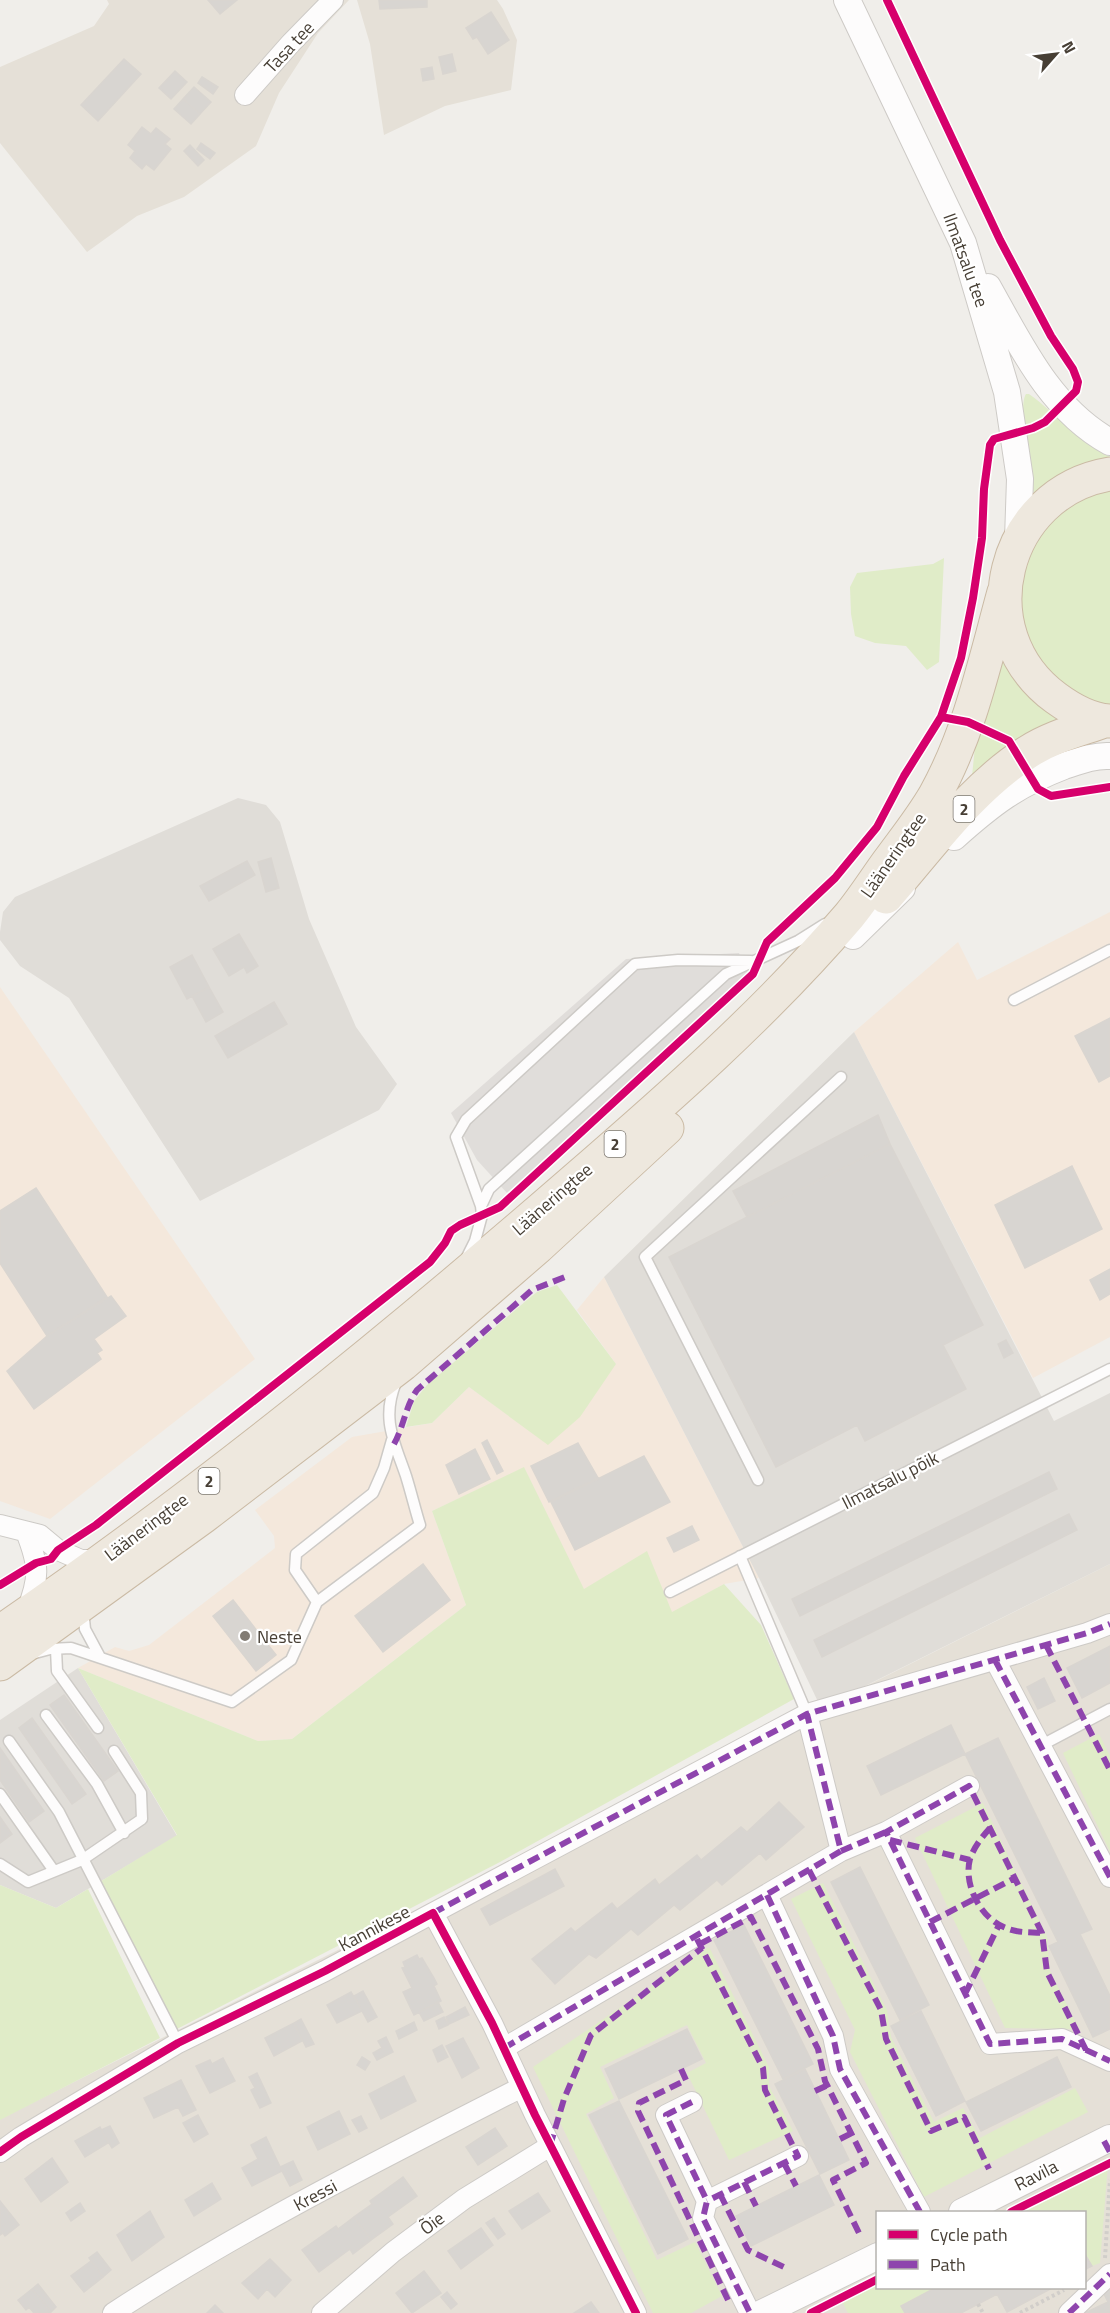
<svg xmlns="http://www.w3.org/2000/svg" width="1110" height="2313" font-family="'Titillium Web',sans-serif">
	<style>
		.residential { fill: #e5e0d7; fill-rule: evenodd }
		.commercial { fill: #f4e8dc }
		.industrial { fill: #e0ddd8 }
		.green { fill: #e0ecc8 }
		.parking { fill: #e0ddda }
		.building { fill: #d8d5d1; stroke: #d9d5d0; stroke-width: 1.5 }
		.lines { fill: none; stroke-linecap: round; stroke-linejoin: round }
		.service-casing { stroke: #cdcac6; stroke-width: 13 }
		.minor-casing { stroke: #cdcac6; stroke-width: 22 }
		.tertiary-casing { stroke: #cdcac6; stroke-width: 28 }
		.trunk-casing { stroke: #cabaa4; stroke-width: 35 }
		.path { stroke: #d1ceca; stroke-width: 4; stroke-dasharray: 3 3; stroke-linecap: butt }
		.service { stroke: #fdfcfc; stroke-width: 10 }
		.minor { stroke: #fdfcfc; stroke-width: 20 }
		.tertiary { stroke: #fdfcfc; stroke-width: 26 }
		.trunk { stroke: #eee8de; stroke-width: 33 }
		.quiet { stroke: #8e44ad; stroke-width: 6; stroke-dasharray: 12 6; stroke-linecap: butt }
		.cycleway-casing { stroke: #fff; stroke-width: 11 }
		.cycleway { stroke: #d6006c; stroke-width: 8 }
		.poi-dot { fill: #827c74; stroke: #fff; stroke-width: 2 }
		.labels { text-anchor: middle; dominant-baseline: central; stroke-width: 4.5; stroke-linejoin: round; paint-order: stroke }
		.shield { fill: #fff; stroke: #7e7972; stroke-width: 1.5 }
		.shield-label { font-size: 16px; font-weight: bold; fill: #473f35 }
		.street-label { font-size: 18px; fill: #473f35; stroke: #fff }
		.poi-label { font-size: 18px; fill: #473f35; stroke: #fff; text-anchor: start }
	</style>
	<rect width="100%" height="100%" fill="#f0eeea"/>
	<!-- residential -->
	<path class="residential" d="M107,0h242l-31,33 -39,60 -23,53 -72,51 -47,19 -50,36 -87,-109v-76l94,-41 15,-22z
		M357,0h140l6,9 14,31 -6,50 -66,16 -61,29 -14,-91z
		M1110,1564v749h-1110v-194zM878,2212h206v76h-206z"/>
	<!-- commercial -->
	<path class="commercial" d="M1110,912v425l-77,41 -179,-346 104,-90 19,38z
		M0,987l255,372 -205,160 -50,-18z
		M604,1277l155,301 -35,6 -52,29 -26,-61 -62,38 -60,-122 -92,43 34,94 -174,134 -34,2 -180,-73 37,-21 14,4 20,-6 126,-97 -1,-12 -19,-26 97,-73 80,-14 37,-36 79,57 68,-80 -39,-54z"/>
	<!-- industrial -->
	<path class="industrial" d="M238,798l28,7 14,17 29,97 47,108 41,57 -18,26 -179,91 -131,-203 -49,-32 -20,-26v-8l3,-20 12,-15z
		M854,1032l200,389 56,-28v171l-289,144 -62,-130 -155,-301z
		M78,1668l99,168 -121,72 -56,-23v-165z"/>
	<!-- green -->
	<path class="green" d="M1026,394h3c28,20 50,48 81,63v7l-75,35c-4,-19 -18,-92 -9,-105z
		M1110,491v218c-23,-8 -47,-16 -63,-36 -52,-66 -23,-166 63,-182z
		M944,558l-5,104 -12,8 -21,-24 -31,-3 -20,-7 -4,-22 -1,-27 7,-14 76,-9z
		M999,647l63,70 -90,59 4,-39z
		M557,1285l59,79 -36,53 -32,28 -79,-58 -37,36 -26,4 8,-26 13,-16 100,-85 10,-8z
		M524,1467l60,122 63,-38 25,61 52,-28 37,41 33,74 -294,163 -323,167 -79,-146 79,-48 -99,-167 180,73 34,-2 174,-134 -34,-94z
		M1099,1734l11,22v96l-47,-99z
		M983,1803l64,134 3,34 29,58 -74,-1 -90,-190z
		M823,1883l64,127 4,27 43,85 29,-14 17,30 95,-50 13,24 -164,85 -74,-145 5,-22 -64,-131z
		M0,1885l56,23 32,-19 72,149 -160,82z
		M709,1947l60,120v19l24,45 -64,29 -42,-87 19,-10 -19,-38 -87,42 14,31 -28,16 71,146 38,-18 27,54 -31,17h-38l-120,-246z
		M1108,2164l-8,99 -8,3 -7,-13 -1,-41h-73z
		M877,2279l1,9h57l-33,17 3,8h-57l-8,-15z"/>
	<!-- parking -->
	<path class="parking" d="M739,953l8,20 -240,220 -30,-33 -26,-47 175,-154z"/>
	<!-- building -->
	<path class="building" d="M208,0h29l-17,14z
		M379,0h48v7l-47,2z
		M491,12l18,28 -21,14 -11,-17 -4,2 -7,-11z
		M452,54l4,17 -13,3 -4,-17z
		M124,59l17,15 -43,47 -17,-16z
		M432,67l2,12 -11,2 -2,-12z
		M175,71l12,11 -16,17 -12,-11z
		M202,77l16,10 -5,7 -15,-11z
		M194,87l17,15 -11,12 -17,-15z
		M183,99l17,15 -9,10 -17,-15z
		M142,127l9,7 5,-6 14,11 -5,5 6,5 -17,21 -8,-6 -4,5 -12,-11 5,-7 -7,-6z
		M201,143l14,10 -5,6 -13,-10z
		M190,145l14,15 -6,6 -14,-15z
		M271,858l8,30 -13,4 -8,-30z
		M247,861l8,14 -46,26 -9,-15z
		M239,934l19,32 -11,7 -3,-6 -15,9 -16,-27z
		M192,955l17,32 -22,12 -17,-32z
		M209,987l14,25 -17,10 -14,-26z
		M274,1002l13,22 -59,34 -13,-22z
		M1110,1018v58l-11,6 -24,-46z
		M878,1115l12,29 -143,73 -14,-26z
		M890,1144l93,181 -40,20 23,44 -101,52 -8,-16 -81,42 -107,-210z
		M1072,1166l30,63 -77,39 -30,-63z
		M36,1188l71,109 -60,39 -47,-73v-52z
		M1110,1269v25l-10,6 -10,-20z
		M111,1296l15,20 -32,23 8,11 -5,3 4,6 -67,50 -27,-38 40,-35z
		M1006,1340l7,13 -9,5 -6,-14z
		M487,1440l16,31 -6,3 -15,-31z
		M578,1443l20,35 -49,24 -18,-36z
		M475,1449l15,30 -31,15 -13,-29z
		M644,1456l26,46 -95,48 -24,-48z
		M1049,1472l8,17 -257,127 -8,-17z
		M1069,1514l8,16 -255,127 -8,-17z
		M692,1526l7,14 -25,12 -7,-14z
		M423,1564l27,36 -67,52 -28,-36z
		M233,1600l43,55 -20,16 -43,-55z
		M1110,1646v37l-28,15 -15,-30z
		M1044,1678l11,23 -17,8 -11,-22z
		M64,1695l54,76 -14,10 -54,-76z
		M32,1718l54,76 -14,10 -53,-76z
		M951,1725l14,29 33,-16 94,191 -12,5 30,62v33l-17,8 -44,-91 9,-4 -93,-188 -84,41 -14,-29z
		M0,1748l44,63 -15,11 -29,-42z
		M779,1802l25,25 -38,33 -6,-7 -38,32 -5,-5 -37,30 -6,-5 -36,30 -7,-6 -35,29 -7,-4 -34,30 -23,-25 39,-31 4,4 37,-29 5,6 38,-30 4,6 38,-30 4,5 40,-33 6,5z
		M0,1817l12,17 -12,9z
		M860,1867l69,138 -29,15 -69,-138z
		M555,1869l9,17 -74,39 -9,-16z
		M744,1925l69,139 -30,15 -69,-139z
		M417,1955l2,4 3,-1 12,20 3,6 -3,2 7,15 -27,14 -11,-23 9,-4 -10,-20 3,-1 -2,-5z
		M363,1991l14,26 -9,5 -14,-26z
		M351,1992l11,19 -25,12 -10,-18z
		M438,2002l5,10 -19,9 -5,-9z
		M465,2007l4,8 -20,9 -3,-7z
		M921,2011l44,90 -29,15 -45,-90z
		M444,2017l4,8 -9,4 -3,-8z
		M301,2019l13,25 -8,3 -12,-24z
		M414,2022l3,8 -18,9 -3,-8z
		M294,2023l8,18 -28,15 -9,-18z
		M687,2029l15,30 -83,40 -14,-30z
		M386,2037l7,15 -16,8 -4,-7 9,-5 -4,-7z
		M463,2038l16,30 -17,10 -16,-32z
		M442,2045l6,12 -10,5 -5,-12z
		M362,2057l8,5 -5,8 -8,-5z
		M1057,2057l14,30 -90,44 -15,-29z
		M223,2058l12,23 -25,12 -14,-27 14,-6 2,4z
		M805,2069l44,91 -29,14 -45,-90z
		M257,2073l14,30 -11,5 -9,-18 4,-2 -6,-11z
		M404,2076l12,25 -35,18 -12,-25z
		M181,2080l15,30 -13,6 -5,-9 -24,11 -10,-20z
		M619,2101l69,138 -30,15 -69,-139z
		M339,2111l11,23 -32,16 -11,-23z
		M198,2115l10,19 -14,8 -11,-19z
		M361,2116l6,12 -8,4 -7,-12z
		M110,2126l9,17 -7,5 -11,-18z
		M100,2127l8,16 -23,14 -10,-16z
		M495,2128l12,18 -29,19 -12,-18z
		M266,2137l16,34 -30,15 -10,-18 16,-9 -7,-14z
		M52,2158l16,24 -27,20 -16,-23z
		M293,2161l9,19 -12,6 -10,-19z
		M819,2175l15,30 -83,41 -15,-30z
		M403,2177l14,19 -29,21 5,7 -22,16 -17,-23 18,-13 -2,-3z
		M212,2183l9,16 -27,17 -9,-16z
		M538,2193l12,18 -28,18 -13,-18z
		M0,2201l19,24 -14,11 -2,-3 -3,2z
		M80,2203l5,8 -14,10 -5,-8z
		M150,2211l14,26 -32,24 -15,-26z
		M354,2217l17,23 -18,14 -3,-5 -31,23 -17,-22 34,-24 2,3z
		M494,2218l11,16 -7,5 -12,-16z
		M481,2228l12,17 -32,24 -13,-18z
		M97,2252l14,18 -8,7 -14,-19z
		M1084,2253l8,13 -8,4z
		M270,2259l21,21 -16,17 -8,-8 -9,10 -16,-16z
		M91,2261l12,16 -19,15 -13,-16z
		M424,2271l17,22 -29,20 -16,-20z
		M38,2284l18,23 -5,5 -19,-23z
		M935,2288h117l-45,24 -10,-18 -36,19h-56l-4,-7z
		M32,2289l19,23 -2,1h-15l-5,-6 -3,3 -8,-10z
		M1110,2289v24h-25l23,-11 -5,-10z
		M447,2292l10,12 -6,5 -10,-12z
		M591,2302l8,11h-25z
		M215,2305l8,8h-16z"/>
	<g class="lines">
		<defs>
			<path id="service" d="M1014,1000l96,-50
				M481,1206l-25,-69 10,-17 169,-156 43,-4 73,1
				M466,1259l9,-18 7,-26 -1,-9 8,-17 237,-215 72,-33 27,-17
				M758,1480l-113,-223 196,-180
				M740,1556l67,158
				M670,1592l440,-223
				M317,1602l-22,-32 1,-16 77,-61 11,-25 8,-28
				M83,1610l2,19 15,28
				M56,1649l1,22 41,57
				M35,1653l15,-4 21,-1 161,54 59,-42 26,-58 103,-77c-5,-16 -9,-33 -14,-49 -12,-35 -25,-57 -10,-94
				M46,1715l51,69 27,49
				M9,1741l50,71 119,231
				M1040,1746l70,-37
				M0,1794l54,77
				M0,1864l28,18 54,-22 60,-41 -1,-26 -27,-42"/>
			<path id="minor" d="M245,95l46,-52 42,-43
				M0,1525l40,10 18,15 23,10h21
				M26,1532c13,33 14,45 1,78
				M995,1660l115,217
				M969,1786l-83,46 104,212 72,-5 48,22
				M841,1851l45,-19
				M767,1895l66,141 7,33 80,143
				M433,1913l374,-199 280,-81 23,-9
				M504,2048l337,-197 -34,-137
				M692,2102l-26,13 41,86 -4,17 47,95
				M0,2152l21,-15 157,-94 147,-72 108,-58 59,110 43,92 101,198
				M707,2201l91,-45
				M113,2313c130,-85 270,-155 409,-226
				M322,2313l71,-61 71,-53 86,-53
				M1069,2313l41,-39"/>
			<path id="tertiary" d="M847,0l116,243 44,149 13,87 -2,60
				M988,287c32,57 62,122 122,155
				M954,837c38,-34 63,-53 110,-71 15,-5 30,-11 46,-10
				M853,936l49,-48
				M962,2212l148,-74
				M762,2313l116,-57"/>
			<path id="trunk" d="M1110,474c-108,18 -144,158 -54,224 15,11 35,22 54,23
				M886,897c44,-50 85,-109 142,-145 23,-15 51,-22 76,-31
				M0,1632c200,-137 388,-290 571,-449 97,-84 194,-169 278,-267 14,-17 26,-36 39,-54 16,-22 33,-43 47,-67 35,-63 50,-134 69,-203
				M0,1664l203,-147 200,-153 135,-117 129,-119"/>
		</defs>
		<!-- service casing -->
		<use href="#service" class="service-casing"/>
		<!-- minor casing -->
		<use href="#minor" class="minor-casing"/>
		<!-- tertiary casing -->
		<use href="#tertiary" class="tertiary-casing"/>
		<!-- trunk casing -->
		<use href="#trunk" class="trunk-casing"/>
		<!-- path -->
		<path class="path" d="M1105,2258l5,-78
			M978,2304l5,9
			M1020,2313l44,-23"/>
		<!-- service -->
		<use href="#service" class="service"/>
		<!-- minor -->
		<use href="#minor" class="minor"/>
		<!-- tertiary -->
		<use href="#tertiary" class="tertiary"/>
		<!-- trunk -->
		<use href="#trunk" class="trunk"/>
		<!-- quiet -->
		<path class="quiet" d="M394,1444c10,-18 11,-37 23,-54l115,-100 33,-13
			M1046,1645l64,125
			M995,1660l115,217
			M990,1828c-8,9 -16,19 -20,31 -7,26 11,60 36,69 11,5 24,4 36,5
			M890,1840l80,20
			M841,1851l45,-19
			M809,1870l72,140 5,29 45,92 33,-14 25,52
			M767,1895l66,141 7,33 80,143
			M433,1913l374,-199 280,-81 23,-9
			M930,1922l85,-44
			M697,1939l66,129 2,22 33,66 -91,45
			M700,1944l51,-27 67,132 7,32 41,82 -33,17 26,53
			M965,1994l34,-69
			M504,2048l337,-197 -34,-137
			M1086,2050l-39,-78 -5,-39 -73,-147 -83,46 104,212 72,-5 48,22
			M681,2069l5,11 -47,23 -1,8 90,189
			M815,2091l13,-6
			M692,2102l-26,13 41,86 -4,17 47,95
			M840,2139l12,-6
			M1104,2141l6,11
			M550,2146l14,-47 27,-64 111,-87
			M784,2163l12,23
			M744,2182l12,24
			M720,2194l28,56 40,19
			M1069,2313l41,-39"/>
		<defs>
			<path id="cycleway" d="M941,717l27,5 41,19 29,48 13,7 59,-9
				M0,1585l36,-22 15,-4 7,-9 38,-25 334,-263 15,-19 6,-12 9,-6 40,-18 253,-233 14,-32 68,-64 42,-51 27,-51 37,-59 20,-59 12,-60 9,-60 2,-49 6,-44 4,-6 39,-11 12,-6 31,-31 2,-9 -5,-13 -22,-33 -51,-96 -113,-240
				M0,2152l21,-15 157,-94 147,-72 108,-58 59,110 43,92 101,198
				M1011,2212l99,-49
				M811,2313l67,-34"/>
		</defs>
		<!-- cycleway casing -->
		<use href="#cycleway" class="cycleway-casing"/>
		<!-- cycleway -->
		<use href="#cycleway" class="cycleway"/>
	</g>
	<!-- markers -->
	<circle class="poi-dot" cx="245" cy="1636" r="6"/>
	<g class="labels">
		<!-- shield labels -->
		<g class="shield">
			<rect x="953.5" y="796" width="21" height="26" rx="4.5"/>
			<rect x="604.5" y="1131" width="21" height="26" rx="4.5"/>
			<rect x="198.5" y="1468" width="21" height="26" rx="4.5"/>
		</g>
		<g class="shield-label">
			<text x="964" y="809">2</text>
			<text x="615" y="1144">2</text>
			<text x="209" y="1481">2</text>
		</g>
		<!-- street labels -->
		<g class="street-label">
			<text transform="translate(289 47) rotate(-47)">Tasa tee</text>
			<text transform="translate(966 260) rotate(70)">Ilmatsalu tee</text>
			<text transform="translate(893 855) rotate(-55)">Lääneringtee</text>
			<text transform="translate(552 1199) rotate(-41)">Lääneringtee</text>
			<text transform="translate(890 1480) rotate(-27)">Ilmatsalu põik</text>
			<text transform="translate(146 1527) rotate(-37)">Lääneringtee</text>
			<text transform="translate(374 1928) rotate(-28)">Kannikese</text>
			<text transform="translate(1036 2175) rotate(-27)">Ravila</text>
			<text transform="translate(315 2195) rotate(-28)">Kressi</text>
			<text transform="translate(432 2223) rotate(-37)">Õie</text>
		</g>
		<!-- poi labels -->
		<g class="poi-label">
			<text x="257" y="1636">Neste</text>
		</g>
	</g>
	<!-- legend -->
	<rect x="876" y="2211" width="210" height="78" fill="#ffffff" stroke="#b5b2ae" stroke-width="1.5"/>
	<rect x="888" y="2230" width="30" height="9" fill="#d6006c" stroke="#b5b2ae" stroke-width="1.5"/>
	<text x="930" y="2241" font-size="18" fill="#473f35">Cycle path</text>
	<rect x="888" y="2260" width="30" height="9" fill="#8e44ad" stroke="#b5b2ae" stroke-width="1.5"/>
	<text x="930" y="2271" font-size="18" fill="#473f35">Path</text>
	<!-- north arrow -->
	<g transform="translate(1056 54) rotate(62)" stroke="#ffffff" stroke-width="4.5" paint-order="stroke">
	<path d="M0-4.5L10 22L0 15L-10 22Z" fill="#473f35"/>
	<text y="-9" font-size="16" font-weight="bold" text-anchor="middle" fill="#473f35">N</text>
	</g>
</svg>
